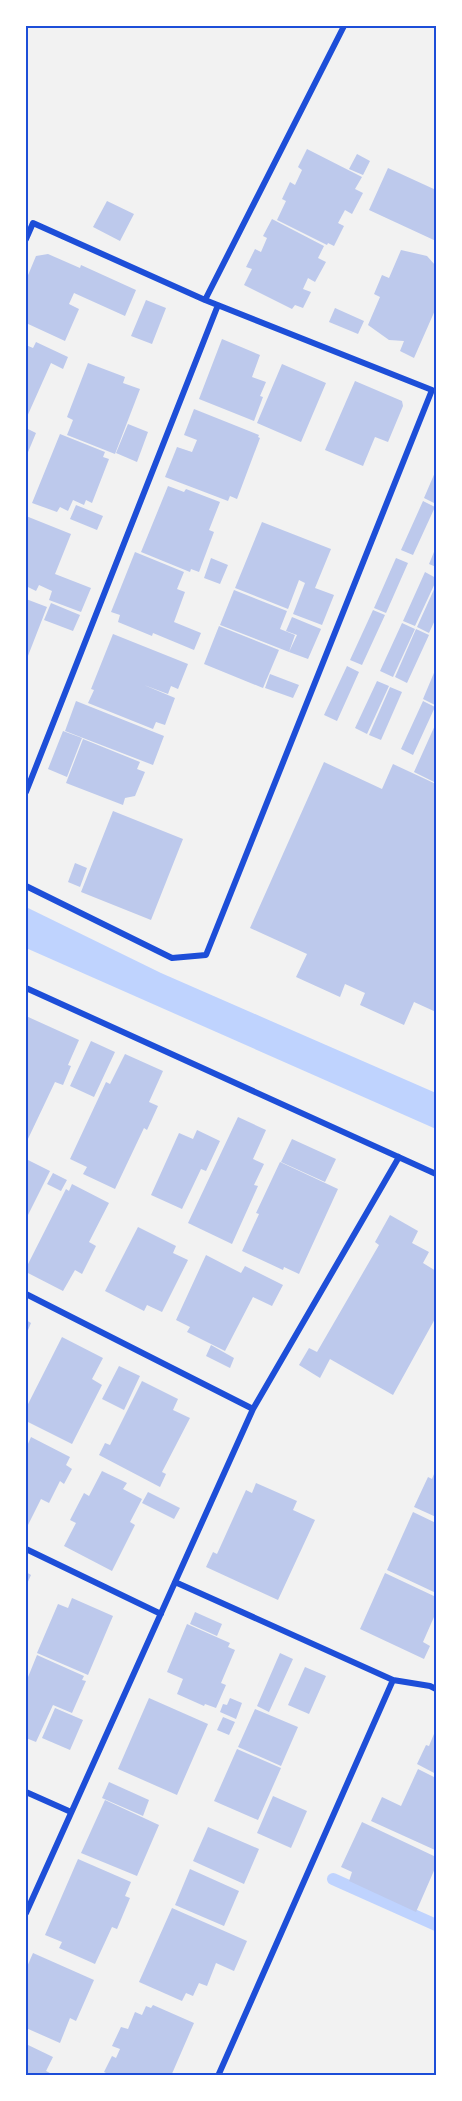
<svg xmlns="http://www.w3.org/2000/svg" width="462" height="2101" font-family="Commissioner,sans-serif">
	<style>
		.water { fill: #bfd3fe }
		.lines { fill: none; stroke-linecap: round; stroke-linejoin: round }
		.stream { stroke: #bfd3fe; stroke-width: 12 }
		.building { fill: #bdc9ec }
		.minor { stroke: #1d4ed8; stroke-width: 6 }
		.neatline { fill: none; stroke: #1d4ed8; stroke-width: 2 }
	</style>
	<rect width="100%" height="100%" fill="#f2f2f2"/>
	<!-- water -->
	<path class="water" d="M26,907l135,66 275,120v36l-410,-181z"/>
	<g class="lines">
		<!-- stream -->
		<path class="stream" d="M333,1879l103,46"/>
	</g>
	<!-- building -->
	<path class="building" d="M307,149l55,28 -7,12 8,4 -11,21 -7,-4 -7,13 6,3 -10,20 -6,-3 -1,2 -50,-25 9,-19 -4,-2 8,-17 5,3 7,-15 -4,-3z
		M357,154l13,7 -7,14 -14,-6z
		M388,168l48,22v51l-67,-31z
		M107,201l27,13 -14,27 -27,-14z
		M272,219l52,27 -6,12 8,4 -11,20 -7,-4 -5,11 8,3 -8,16 -8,-3 -3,4 -48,-24 8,-16 -6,-2 9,-18 6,3 6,-14 -4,-2z
		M401,250l26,6 9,10v42l-22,50 -14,-7 4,-10 -15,-1 -21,-15 12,-28 -6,-3 8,-19 7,3z
		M48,254l32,14 1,-3 55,25 -11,26 -51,-23 -5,11 10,5 -14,32 -39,-18v-43l10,-24z
		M146,300l20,8 -14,36 -21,-8z
		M335,308l29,13 -6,13 -29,-12z
		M222,339l38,16 -8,22 14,5 -6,14 3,1 -9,24 -55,-22z
		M36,342l32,15 -5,12 -12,-6 -25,56v-74l7,3z
		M88,363l37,14 -2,6 17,6 -25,65 -48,-19 6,-15 -6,-3z
		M282,364l44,19 -25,59 -44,-19z
		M355,381l47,20 1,5 -15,36 -13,-5 -12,29 -38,-16z
		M194,409l65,26 -1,2 2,1 -23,61 -7,-3 -2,5 -63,-24 12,-30 15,5 5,-12 -13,-5z
		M128,424l20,8 -11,30 -21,-9z
		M26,428l10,5 -10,24z
		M60,434l45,18 -2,5 6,2 -17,44 -6,-3 -2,5 -11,-5 -5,11 -8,-4 -3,5 -25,-9z
		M436,470v34l-12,-6z
		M168,486l16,6 2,-3 34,13 -11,28 5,2 -15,40 -8,-3 -1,3 -49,-20z
		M423,501l12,6 -22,48 -12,-5z
		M76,505l27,11 -6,14 -27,-11z
		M26,516l45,18 -16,40 36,14 -10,24 -32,-12 3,-9 -13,-6 -3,6 -10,-5z
		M262,522l69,27 -16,39 19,7 -12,30 -29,-11 12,-31 -6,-3 -11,29 -53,-21z
		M436,547v20l-7,-3z
		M135,552l49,20 -7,17 8,3 -11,30 27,11 -7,17 -41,-17 -1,3 -34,-14 2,-7 -9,-3z
		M211,558l17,7 -8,19 -16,-6z
		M396,558l12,5 -22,50 -12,-5z
		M425,572l11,6v3l-21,45 -12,-5z
		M436,585v33l-7,15 -12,-6z
		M234,590l53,21 -7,18 15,6 -6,17 -69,-27z
		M26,599l21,8 -21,54z
		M51,603l29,12 -7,16 -29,-11z
		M373,610l12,5 -23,50 -12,-5z
		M292,617l29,12 -13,30 -19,-7 8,-17 -11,-4z
		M402,623l13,6 -22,48 -13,-6z
		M219,626l60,24 -16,38 -59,-24z
		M416,629l13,6 -22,48 -12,-6z
		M113,634l75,30 -10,25 -7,-3 -3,8 -24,-9 31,13 -10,27 -9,-3 -3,7 -65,-26 6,-13 -3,-1z
		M347,666l12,6 -22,49 -13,-6z
		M436,668v34l-1,3 -12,-6z
		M270,674l29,11 -6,13 -28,-10z
		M377,681l12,5 -22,48 -12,-6z
		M390,687l12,5 -21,48 -12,-5z
		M76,701l88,35 -11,29 -88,-34z
		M423,701l12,6 -22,48 -12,-6z
		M436,723v60l-22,-11z
		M63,731l19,7 -15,39 -19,-8z
		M83,739l57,23 -3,7 8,3 -10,24 -10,2 -2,7 -57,-22z
		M324,762l58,27 11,-25 43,20v228l-22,-10 -10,23 -44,-20 5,-12 -20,-9 -5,13 -44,-20 11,-23 -57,-26z
		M113,811l70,28 -32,81 -70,-28z
		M75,863l12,5 -7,19 -12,-5z
		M26,1016l53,24 -11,25 3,1 -8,19 -8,-3 -28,59 -1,-1z
		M91,1041l24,11 -21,45 -24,-11z
		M125,1054l38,17 -14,31 9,4 -11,24 -3,-2 -29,61 -32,-15 4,-7 -17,-8 36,-77 4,2z
		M238,1117l28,13 -13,29 11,5 -10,21 4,1 -26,58 -44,-21z
		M197,1130l23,11 -14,30 -5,-2 -19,40 -31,-14 28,-62 14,6z
		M292,1139l44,20 -11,23 -44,-20z
		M26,1159l24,12 -24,48z
		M280,1162l58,27 -39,85 -15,-7 -1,3 -41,-19 17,-37 -3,-1z
		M53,1173l14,7 -6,11 -14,-7z
		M72,1184l37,19 -20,39 7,4 -14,28 -7,-4 -12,21 -37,-19v-4l40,-79 3,2z
		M390,1215l28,16 -6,12 17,9 -6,11 13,8v46l-43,78 -63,-36 -10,19 -21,-13 10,-17 8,4 62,-107 -4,-3z
		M138,1227l38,19 -3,7 15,7 -26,52 -15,-7 -3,6 -39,-20z
		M206,1255l35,18 4,-7 38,19 -11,21 -19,-9 -28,54 -38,-19 3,-5 -14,-7z
		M26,1320l5,3 -5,12z
		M62,1337l41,21 -11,21 10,6 -30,59 -46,-23v-13z
		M211,1345l23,13 -4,10 -24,-12z
		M119,1366l21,10 -16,34 -22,-11z
		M142,1381l36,18 -5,11 17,8 -28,54 4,2 -6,13 -61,-32 6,-12 5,2z
		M31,1437l39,20 -4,8 6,4 -8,15 -4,-3 -11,22 -8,-4 -15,30v-84l1,1z
		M436,1469v48l-22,-10 14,-30 4,2z
		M102,1471l25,12 -4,6 19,10 -12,23 5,3 -23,46 -48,-25 12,-23 -6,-3 14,-27 5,3z
		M256,1483l41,18 -4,9 22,10 -37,80 -72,-33 7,-15 4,2 29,-64 6,3z
		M148,1492l32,16 -6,11 -32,-16z
		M413,1512l23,11v70l-49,-23z
		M26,1572l5,3 -5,11z
		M385,1573l51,24v21l-2,-1 -11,25 7,4 -6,13 -64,-30z
		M72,1598l41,18 -25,59 -51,-22 21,-49 10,4z
		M195,1612l27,12 -5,12 -27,-12z
		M187,1624l43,19 -2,4 7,3 -14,33 5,2 -10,23 -11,-4 -1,2 -27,-12 6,-15 -16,-7z
		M280,1653l13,6 -24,53 -12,-6z
		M37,1655l47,21 -2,4 4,1 -14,32 -19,-8 -17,37 -10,-4v-56z
		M305,1667l21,9 -17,38 -21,-9z
		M149,1698l59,26 -31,71 -59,-26z
		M230,1698l12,5 -6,16 -16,-7 3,-8 4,1z
		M55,1708l28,12 -13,30 -28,-12z
		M255,1709l43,18 -17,39 -43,-19z
		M223,1717l12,5 -6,13 -12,-5z
		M436,1729v45l-19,-10 9,-19 3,1z
		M237,1749l44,19 -23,52 -44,-19z
		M418,1769l18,9 -1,72 -64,-29 11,-24 19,9z
		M109,1782l40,18 -6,16 -41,-18z
		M273,1796l34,15 -16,37 -34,-15z
		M105,1800l54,25 -22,51 -56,-23z
		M362,1822l74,35v9l-20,46 -67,-31 3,-9 -11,-5z
		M208,1827l51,22 -15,35 -51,-23z
		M78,1859l53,23 -6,14 5,2 -13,31 -5,-2 -17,37 -36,-16 3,-6 -17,-7z
		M190,1869l49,22 -15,35 -49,-21z
		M172,1908l75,33 -13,30 -18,-8 -9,23 -8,-3 -6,13 -7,-3 -4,8 -43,-19z
		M33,1953l61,27 -18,41 -6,-3 -10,25 -34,-15v-59z
		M153,2005l41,18 -23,53h-59l-8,-4 8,-16 4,2 4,-9 -8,-3 9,-19 7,2 7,-17 7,3 4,-9 5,2z
		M26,2044l27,13 -7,14 6,3v2h-26z"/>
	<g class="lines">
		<!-- minor -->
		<path class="minor" d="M26,239l7,-16 172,77 227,90 -226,565 -34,3 -146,-72
			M205,300l139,-274
			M26,792l192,-487
			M26,988l410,186
			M26,1294l227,115
			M26,1549l135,65
			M175,1582l218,98 -175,396
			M393,1680l37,6 6,3
			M26,1792l45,20
			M26,1913l227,-504 146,-252"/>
	</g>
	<!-- border -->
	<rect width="462" height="2101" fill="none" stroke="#ffffff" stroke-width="54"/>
	<rect x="27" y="27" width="408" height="2047" class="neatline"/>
</svg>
